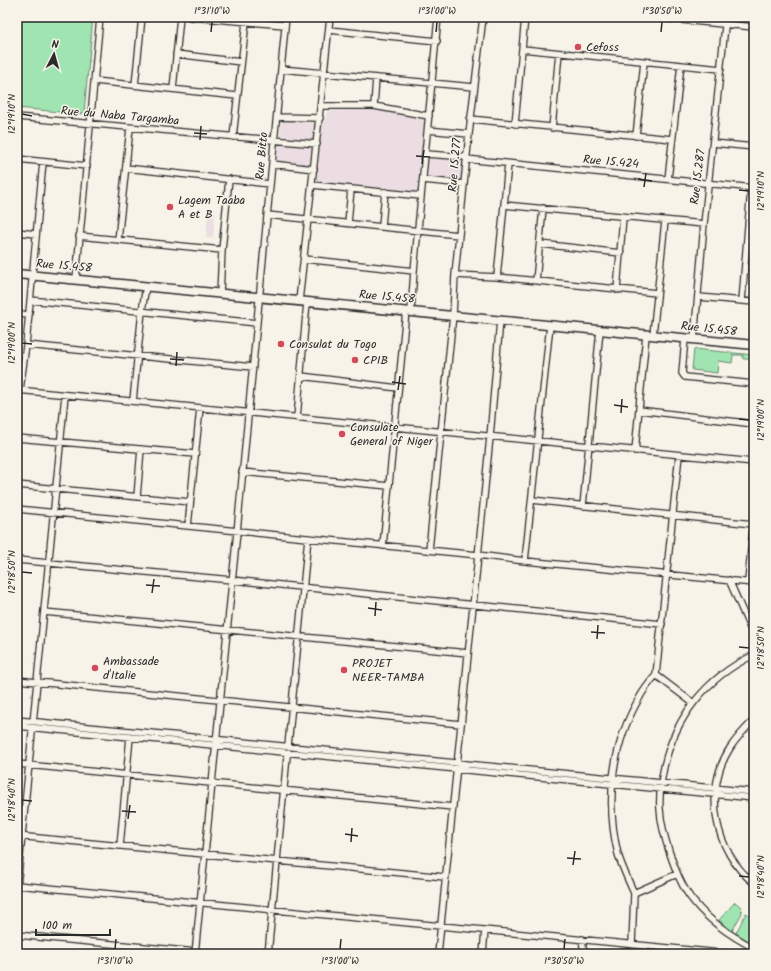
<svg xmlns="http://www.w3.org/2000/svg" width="771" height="971" font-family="Kalam,sans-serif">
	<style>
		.built { fill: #ecdde2 }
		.green { fill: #a0e5b1; stroke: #66886e }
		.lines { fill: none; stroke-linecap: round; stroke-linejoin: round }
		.minor-casing { stroke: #2b2b2b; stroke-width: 8 }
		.secondary-casing { stroke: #2b2b2b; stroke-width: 11 }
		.minor { stroke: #f7f3e8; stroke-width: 5.5 }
		.secondary { stroke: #f7f3e8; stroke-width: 8 }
		.ticks { fill: none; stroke: #2b2b2b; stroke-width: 1.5 }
		.poi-dot { fill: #d1495b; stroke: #f7f3e8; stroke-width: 1.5 }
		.labels { text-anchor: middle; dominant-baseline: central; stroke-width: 3; stroke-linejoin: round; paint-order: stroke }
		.poi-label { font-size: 12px; fill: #2b2b2b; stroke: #f7f3e8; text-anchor: start }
		.street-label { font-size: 12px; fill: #2b2b2b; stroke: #f7f3e8 }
		.neatline { fill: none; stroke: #2b2b2b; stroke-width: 1.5 }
		.ticks-label { font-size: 10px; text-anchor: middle; fill: #2b2b2b }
	</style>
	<rect width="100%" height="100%" fill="#f7f3e8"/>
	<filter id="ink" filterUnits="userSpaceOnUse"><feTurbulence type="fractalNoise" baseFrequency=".025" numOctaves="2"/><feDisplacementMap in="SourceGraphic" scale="8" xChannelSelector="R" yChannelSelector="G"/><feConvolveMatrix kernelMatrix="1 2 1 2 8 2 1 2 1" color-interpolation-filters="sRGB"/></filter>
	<g filter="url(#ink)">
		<!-- built -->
		<path class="built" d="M372,109l54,8 -4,38 42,4 -3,29 -42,-5 -1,11 -102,-10 1,-16 -41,-5 6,-43 42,4 3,-13z
			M208,211h7l-2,27h-7z"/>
		<!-- green -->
		<path class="green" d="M17,17h76l-9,95 -3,2 -64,-6z
			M694,349l60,6v4h-11v-4h-10l-1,8 -14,-2 -1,12 -25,-3z
			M735,902l6,5 1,6 -10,18 -13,-11z
			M746,913l7,4 1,-1v27l-10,-4 -8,-6z"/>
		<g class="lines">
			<defs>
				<path id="minor" d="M190,17l95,8
					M650,17l104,10
					M329,30l108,11
					M522,49l199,20
					M176,54l65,8
					M281,69l193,18
					M95,81l142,15
					M135,85l7,-68
					M173,89l7,-72
					M321,106h53l55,10
					M374,106l2,-28
					M17,117l300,27
					M277,117l43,1
					M470,119l202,20
					M515,124l10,-107
					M552,128l7,-75
					M428,130l41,4
					M636,136l8,-74
					M233,137l13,-115
					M713,143l41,4
					M426,154l41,3
					M17,159l70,7
					M466,159l288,29
					M272,164l42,5
					M126,168l144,16
					M668,179l13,-114
					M423,180l41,4
					M312,185l109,11
					M504,205l200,19
					M267,215l192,20
					M348,223l3,-34
					M382,226l3,-34
					M17,232l19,2
					M79,236l143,14
					M118,240l12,-112
					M540,244l81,9
					M304,259l110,12
					M455,275l42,2 160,16
					M497,277l11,-113
					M76,279l24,-262
					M536,281l7,-73
					M617,290l6,-73
					M220,294l2,-44 7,-71
					M699,297l55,5
					M30,300l227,23
					M299,301l31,-284
					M742,301l9,-113
					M411,311l3,-40 24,-254
					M17,314l12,1
					M653,335l12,-114
					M685,339l-3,34 3,4 69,7
					M694,340l10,-116 22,-207
					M26,345l227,22
					M301,376l97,12
					M17,390l737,72
					M20,390l6,-45 17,-183
					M133,401l9,-90 4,-25
					M639,410l115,14
					M297,418l10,-116
					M17,438l178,16
					M635,451l11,-116
					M242,472l147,14
					M17,485l173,17
					M137,497l4,-48
					M532,500l221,24
					M583,506l17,-176
					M17,509l461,46 47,6 229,22
					M188,526l12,-118
					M383,546l23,-235
					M429,550l24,-235 2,-40 14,-141 14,-117
					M17,560l215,20 430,44
					M525,561l25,-236
					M729,580l25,57
					M748,582l6,-66
					M44,612l424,41
					M754,655c-47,22 -79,62 -90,112 -3,14 -5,28 -4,42 1,16 5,30 10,45 6,17 12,34 24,48 16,20 37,34 60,46
					M656,675l37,28
					M17,680l444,44
					M17,720l737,72
					M754,720c-9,9 -17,17 -24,28 -27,42 -16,104 24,135
					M17,726l737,72
					M17,764l436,43
					M17,836l428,41
					M120,846l10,-109
					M17,885l714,69
					M17,887l48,-492
					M634,893c-6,-13 -12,-26 -16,-39 -13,-53 -6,-110 22,-157 4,-8 10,-15 16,-22l23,-220
					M17,935l201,19
					M582,939l2,15
					M632,944l2,-51 43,-19
					M119,954l1,-9
					M195,954l42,-422 49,-515
					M268,954l40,-416
					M438,954l52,-517 10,-117
					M483,954l2,-24"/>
				<path id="secondary" d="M17,274l737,71"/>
			</defs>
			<!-- minor casing -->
			<use href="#minor" class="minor-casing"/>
			<!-- secondary casing -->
			<use href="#secondary" class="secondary-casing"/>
			<!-- minor -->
			<use href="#minor" class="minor"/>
			<!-- secondary -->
			<use href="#secondary" class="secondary"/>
		</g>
	</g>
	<!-- ticks -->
	<path class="ticks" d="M211,32l1,-10M436,32l1,-10M661,32l1,-10M22,114l10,2M194,133l13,1M200,140l1,-14M416,156l14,1M422,164l2,-14M638,179l14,2M644,187l2,-14M739,190l10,1M22,343l10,1M170,359l14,1M176,366l1,-14M392,382l14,2M398,390l2,-14M614,405l14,2M621,413l1,-14M739,419l10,1M22,572l10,1M146,585l14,1M152,593l2,-14M368,608l14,2M375,616l1,-14M591,632l14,1M597,639l1,-14M739,647l10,1M22,800l10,1M122,811l14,1M128,819l2,-14M345,834l13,2M351,842l1,-14M567,858l14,1M573,865l2,-14M739,876l10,1M115,949l1,-10M340,949l1,-10M564,949l1,-10"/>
	<!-- markers -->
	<g class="poi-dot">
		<circle cx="578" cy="47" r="4"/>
		<circle cx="170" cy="207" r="4"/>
		<circle cx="281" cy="344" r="4"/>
		<circle cx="355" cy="360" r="4"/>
		<circle cx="342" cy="434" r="4"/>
		<circle cx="95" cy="668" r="4"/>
		<circle cx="344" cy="670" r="4"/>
	</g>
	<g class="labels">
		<!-- poi labels -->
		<g class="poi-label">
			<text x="586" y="47">Cefoss</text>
			<text x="178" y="200">Lagem Taaba<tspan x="178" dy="14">A et B</tspan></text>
			<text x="289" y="344">Consulat du Togo</text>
			<text x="363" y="360">CPIB</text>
			<text x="350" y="427">Consulate<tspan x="350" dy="14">General of Niger</tspan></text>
			<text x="103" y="661">Ambassade<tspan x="103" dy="14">d'Italie</tspan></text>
			<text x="352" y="663">PROJET<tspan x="352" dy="14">NEER-TAMBA</tspan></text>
		</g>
		<!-- street labels -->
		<g class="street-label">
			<text transform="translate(120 116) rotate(5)">Rue du Naba Targamba</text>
			<text transform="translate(262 156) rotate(-85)">Rue Bitto</text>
			<text transform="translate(611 162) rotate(5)">Rue 15.424</text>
			<text transform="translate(455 165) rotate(-85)">Rue 15.277</text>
			<text transform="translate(698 177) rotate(-83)">Rue 15.287</text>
			<text transform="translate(64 266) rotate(5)">Rue 15.458</text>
			<text transform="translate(387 297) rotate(5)">Rue 15.458</text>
			<text transform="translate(709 329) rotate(6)">Rue 15.458</text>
		</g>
	</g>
	<!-- margin -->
	<rect width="771" height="971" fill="none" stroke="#f7f3e8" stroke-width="44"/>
	<!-- north arrow -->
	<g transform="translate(54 54) rotate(6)" stroke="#f7f3e8" stroke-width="3" paint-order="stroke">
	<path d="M0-3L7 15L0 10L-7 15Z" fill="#2b2b2b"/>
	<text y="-6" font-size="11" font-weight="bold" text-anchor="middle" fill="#2b2b2b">N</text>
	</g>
	<!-- scale -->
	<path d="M36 929v6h74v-6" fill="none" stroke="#2b2b2b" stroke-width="2"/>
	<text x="42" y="929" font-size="12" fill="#2b2b2b" stroke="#f7f3e8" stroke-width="3" paint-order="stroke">100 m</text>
	<rect x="22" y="22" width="727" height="927" class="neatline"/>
	<g class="ticks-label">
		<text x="212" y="14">1°31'10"W</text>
		<text x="437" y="14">1°31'00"W</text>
		<text x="662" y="14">1°30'50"W</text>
		<text transform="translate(11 114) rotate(-90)" y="4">12°19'10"N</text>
		<text transform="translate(760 191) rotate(-90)" y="4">12°19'10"N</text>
		<text transform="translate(11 343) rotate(-90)" y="4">12°19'00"N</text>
		<text transform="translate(760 420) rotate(-90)" y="4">12°19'00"N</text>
		<text transform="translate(11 572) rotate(-90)" y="4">12°18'50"N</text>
		<text transform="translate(760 648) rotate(-90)" y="4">12°18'50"N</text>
		<text transform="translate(11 800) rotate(-90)" y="4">12°18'40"N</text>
		<text transform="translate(760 877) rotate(-90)" y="4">12°18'40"N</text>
		<text x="115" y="964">1°31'10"W</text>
		<text x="340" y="964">1°31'00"W</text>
		<text x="564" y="964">1°30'50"W</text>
	</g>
</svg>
